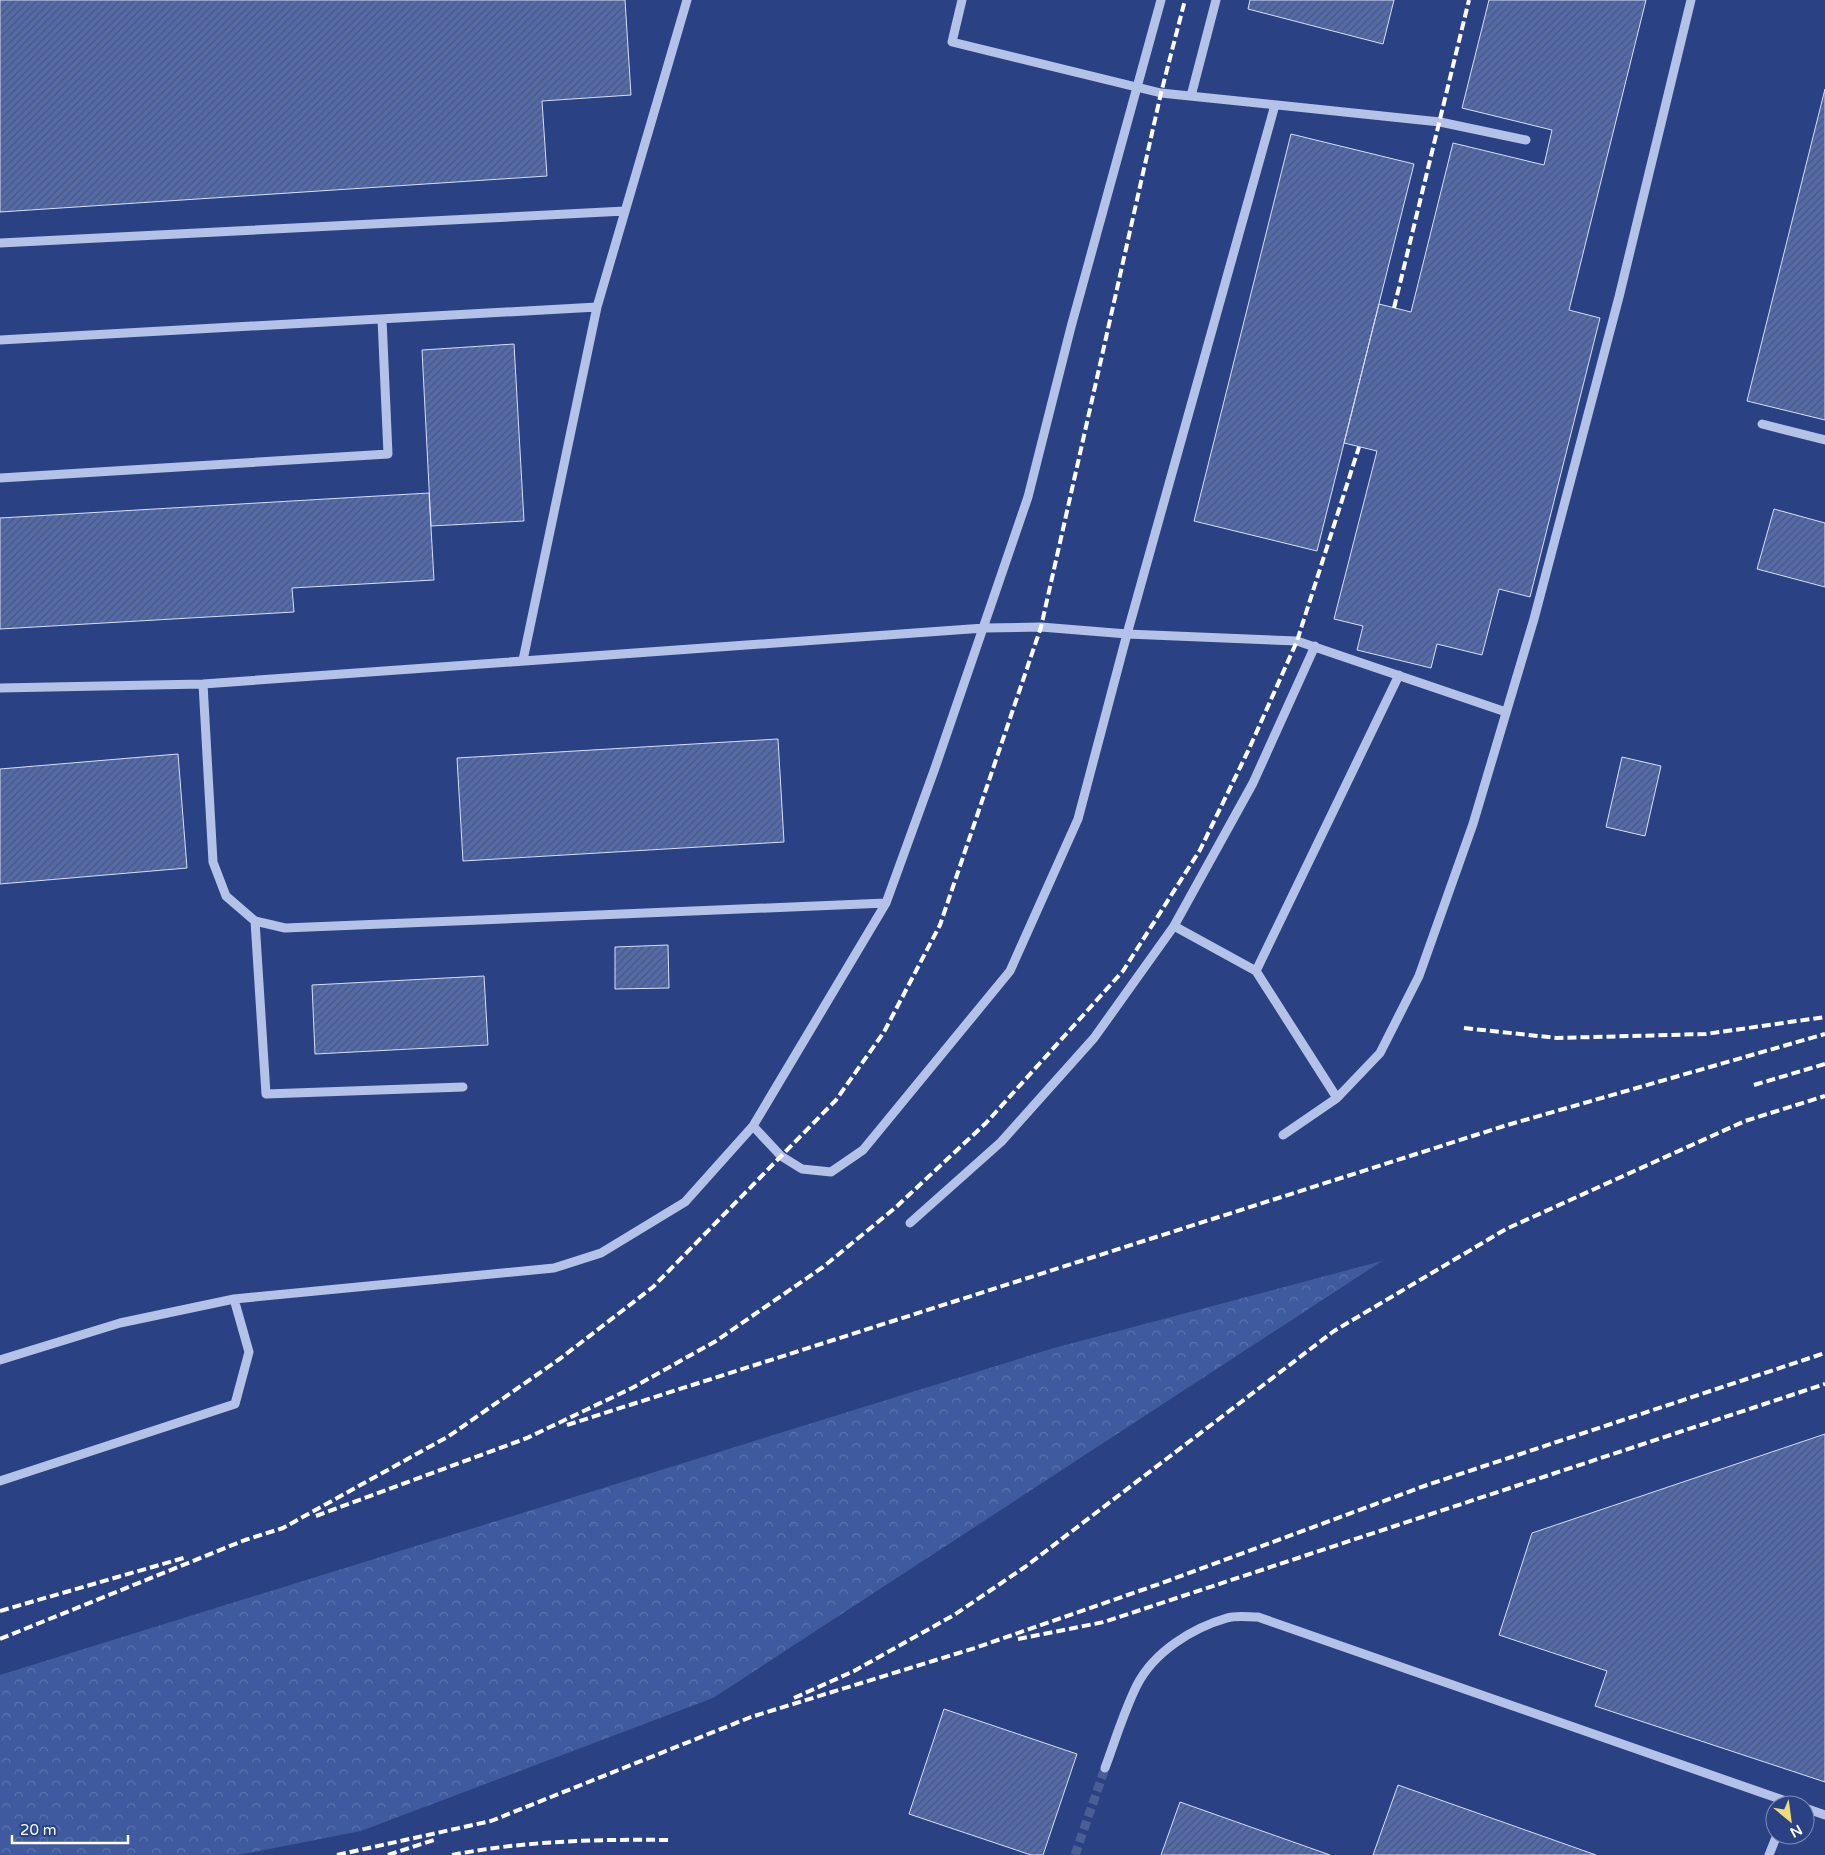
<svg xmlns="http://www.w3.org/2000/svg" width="1825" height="1855" font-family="'Varela Round',sans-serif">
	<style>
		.forest { fill: url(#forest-crowns) }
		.building { fill: url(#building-hatch); stroke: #d6dff5 }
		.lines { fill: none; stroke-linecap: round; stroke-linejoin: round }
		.minor-tunnel { stroke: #4a5e96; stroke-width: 9; stroke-dasharray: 9 4.5; stroke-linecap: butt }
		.minor { stroke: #b3c2e6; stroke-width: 9 }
		.rail { stroke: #fff; stroke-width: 4; stroke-dasharray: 9 4; stroke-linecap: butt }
	</style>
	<defs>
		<pattern id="forest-crowns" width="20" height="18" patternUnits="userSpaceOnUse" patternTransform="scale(1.25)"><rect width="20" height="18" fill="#3f5a9f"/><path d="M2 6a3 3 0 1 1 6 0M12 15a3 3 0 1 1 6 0" fill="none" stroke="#5c73ad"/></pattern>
		<pattern id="building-hatch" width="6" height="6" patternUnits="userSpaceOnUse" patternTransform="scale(1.25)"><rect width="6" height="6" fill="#536bab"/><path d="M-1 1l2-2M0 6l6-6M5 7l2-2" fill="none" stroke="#4f5872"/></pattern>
	</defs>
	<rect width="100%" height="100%" fill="#2a4283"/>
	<!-- forest -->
	<path class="forest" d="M1382,1261l-669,437 -352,133 -123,24h-238v-180l1054,-327z"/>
	<!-- building -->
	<path class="building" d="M0,0h625l6,95 -89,6 5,75 -547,36z
		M1250,0h144l-11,44 -135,-35z
		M1489,0h157l-77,310 31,8 -70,279 -31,-8 -17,66 -45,-11 -6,24 -74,-18 6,-24 -29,-7 43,-168 -33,-8 35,-139 32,8 42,-169 91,22 8,-35 -90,-22z
		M1825,89v331l-78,-19z
		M1291,134l123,30 -97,387 -123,-30z
		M514,344l10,177 -93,5 -9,-176z
		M429,493l5,87 -142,8 2,24 -294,17v-111z
		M1774,509l51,14v64l-68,-18z
		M778,739l6,103 -321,19 -6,-103z
		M178,754l9,114 -187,16v-115z
		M1622,757l39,9 -16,70 -39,-9z
		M668,945l1,43 -54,1v-42z
		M484,976l4,69 -173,9 -3,-69z
		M1825,1434v348l-230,-76 12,-35 -108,-36 33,-102z
		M944,1709l133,45 -34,101h-12l-122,-41z
		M1398,1785l198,70h-223z
		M1180,1802l150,53h-169z"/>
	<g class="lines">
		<!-- minor-tunnel -->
		<path class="minor-tunnel" d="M1075,1855l30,-87"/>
		<!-- minor -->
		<path class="minor" d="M962,0l-10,42 209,51 279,29 86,18
			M1191,96l25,-96
			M0,243l625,-32
			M0,340l597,-33
			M1762,424l63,16
			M0,478l388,-24 -6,-135
			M523,660l74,-353 90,-307
			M203,684l10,178 13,34 29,25 30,7 601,-25
			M0,688l203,-4 781,-56 57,-1 86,7 170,7 209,71
			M255,921l11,173 197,-7
			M1174,926l82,45 81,127
			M1256,971l143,-296
			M753,1126l28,30 21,13 29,3 32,-22 147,-179 68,-152 49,-185 148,-529
			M1283,1135l54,-37 43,-45 39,-77 54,-152 61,-205 85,-322 72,-297
			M910,1223l91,-81 93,-104 80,-112 79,-143 62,-137
			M0,1360l120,-37 114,-24 320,-31 47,-15 84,-51 68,-76 133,-223 49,-135 93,-271 43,-170 90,-327
			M0,1481l235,-77 14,-52 -15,-53
			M1105,1768c10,-27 19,-57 32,-83 17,-33 55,-57 90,-67 9,-3 21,-1 31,-1l539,188
			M1805,1808l20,7
			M1769,1855l8,-20"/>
		<!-- rail -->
		<path class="rail" d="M1394,308l75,-308
			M1464,1028l93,10 149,-4 119,-17
			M1754,1085l71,-21
			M567,1425l937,-299 321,-92
			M316,1516l211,-78 105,-50 84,-47 107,-74 72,-59 91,-85 137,-152 77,-121 49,-101 48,-108 62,-194
			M0,1611l187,-54
			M0,1639l245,-99 38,-12 166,-92 112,-78 92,-71 183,-187 48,-68 56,-107 101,-298 120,-534 24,-93
			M1018,1639l86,-17 721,-238
			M794,1698l60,-27 100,-56 71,-48 309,-236 172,-102 239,-108 80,-25
			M337,1855l154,-34 260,-104 224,-69 187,-65 265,-98 398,-132
			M388,1855l46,-15
			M452,1855c71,-14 144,-16 217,-15"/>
	</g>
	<!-- north arrow -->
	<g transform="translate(1790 1820) rotate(151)"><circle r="24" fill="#2a4283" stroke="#7f8eb5"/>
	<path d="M0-4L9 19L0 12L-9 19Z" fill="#edde7b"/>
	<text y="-8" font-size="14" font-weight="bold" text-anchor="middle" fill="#ffffff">N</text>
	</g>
	<!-- scale -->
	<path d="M12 1835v8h116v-8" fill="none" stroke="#ffffff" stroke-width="2.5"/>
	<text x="20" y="1835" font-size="15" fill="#ffffff" stroke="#2a4283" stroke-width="4" paint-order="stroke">20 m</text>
</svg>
